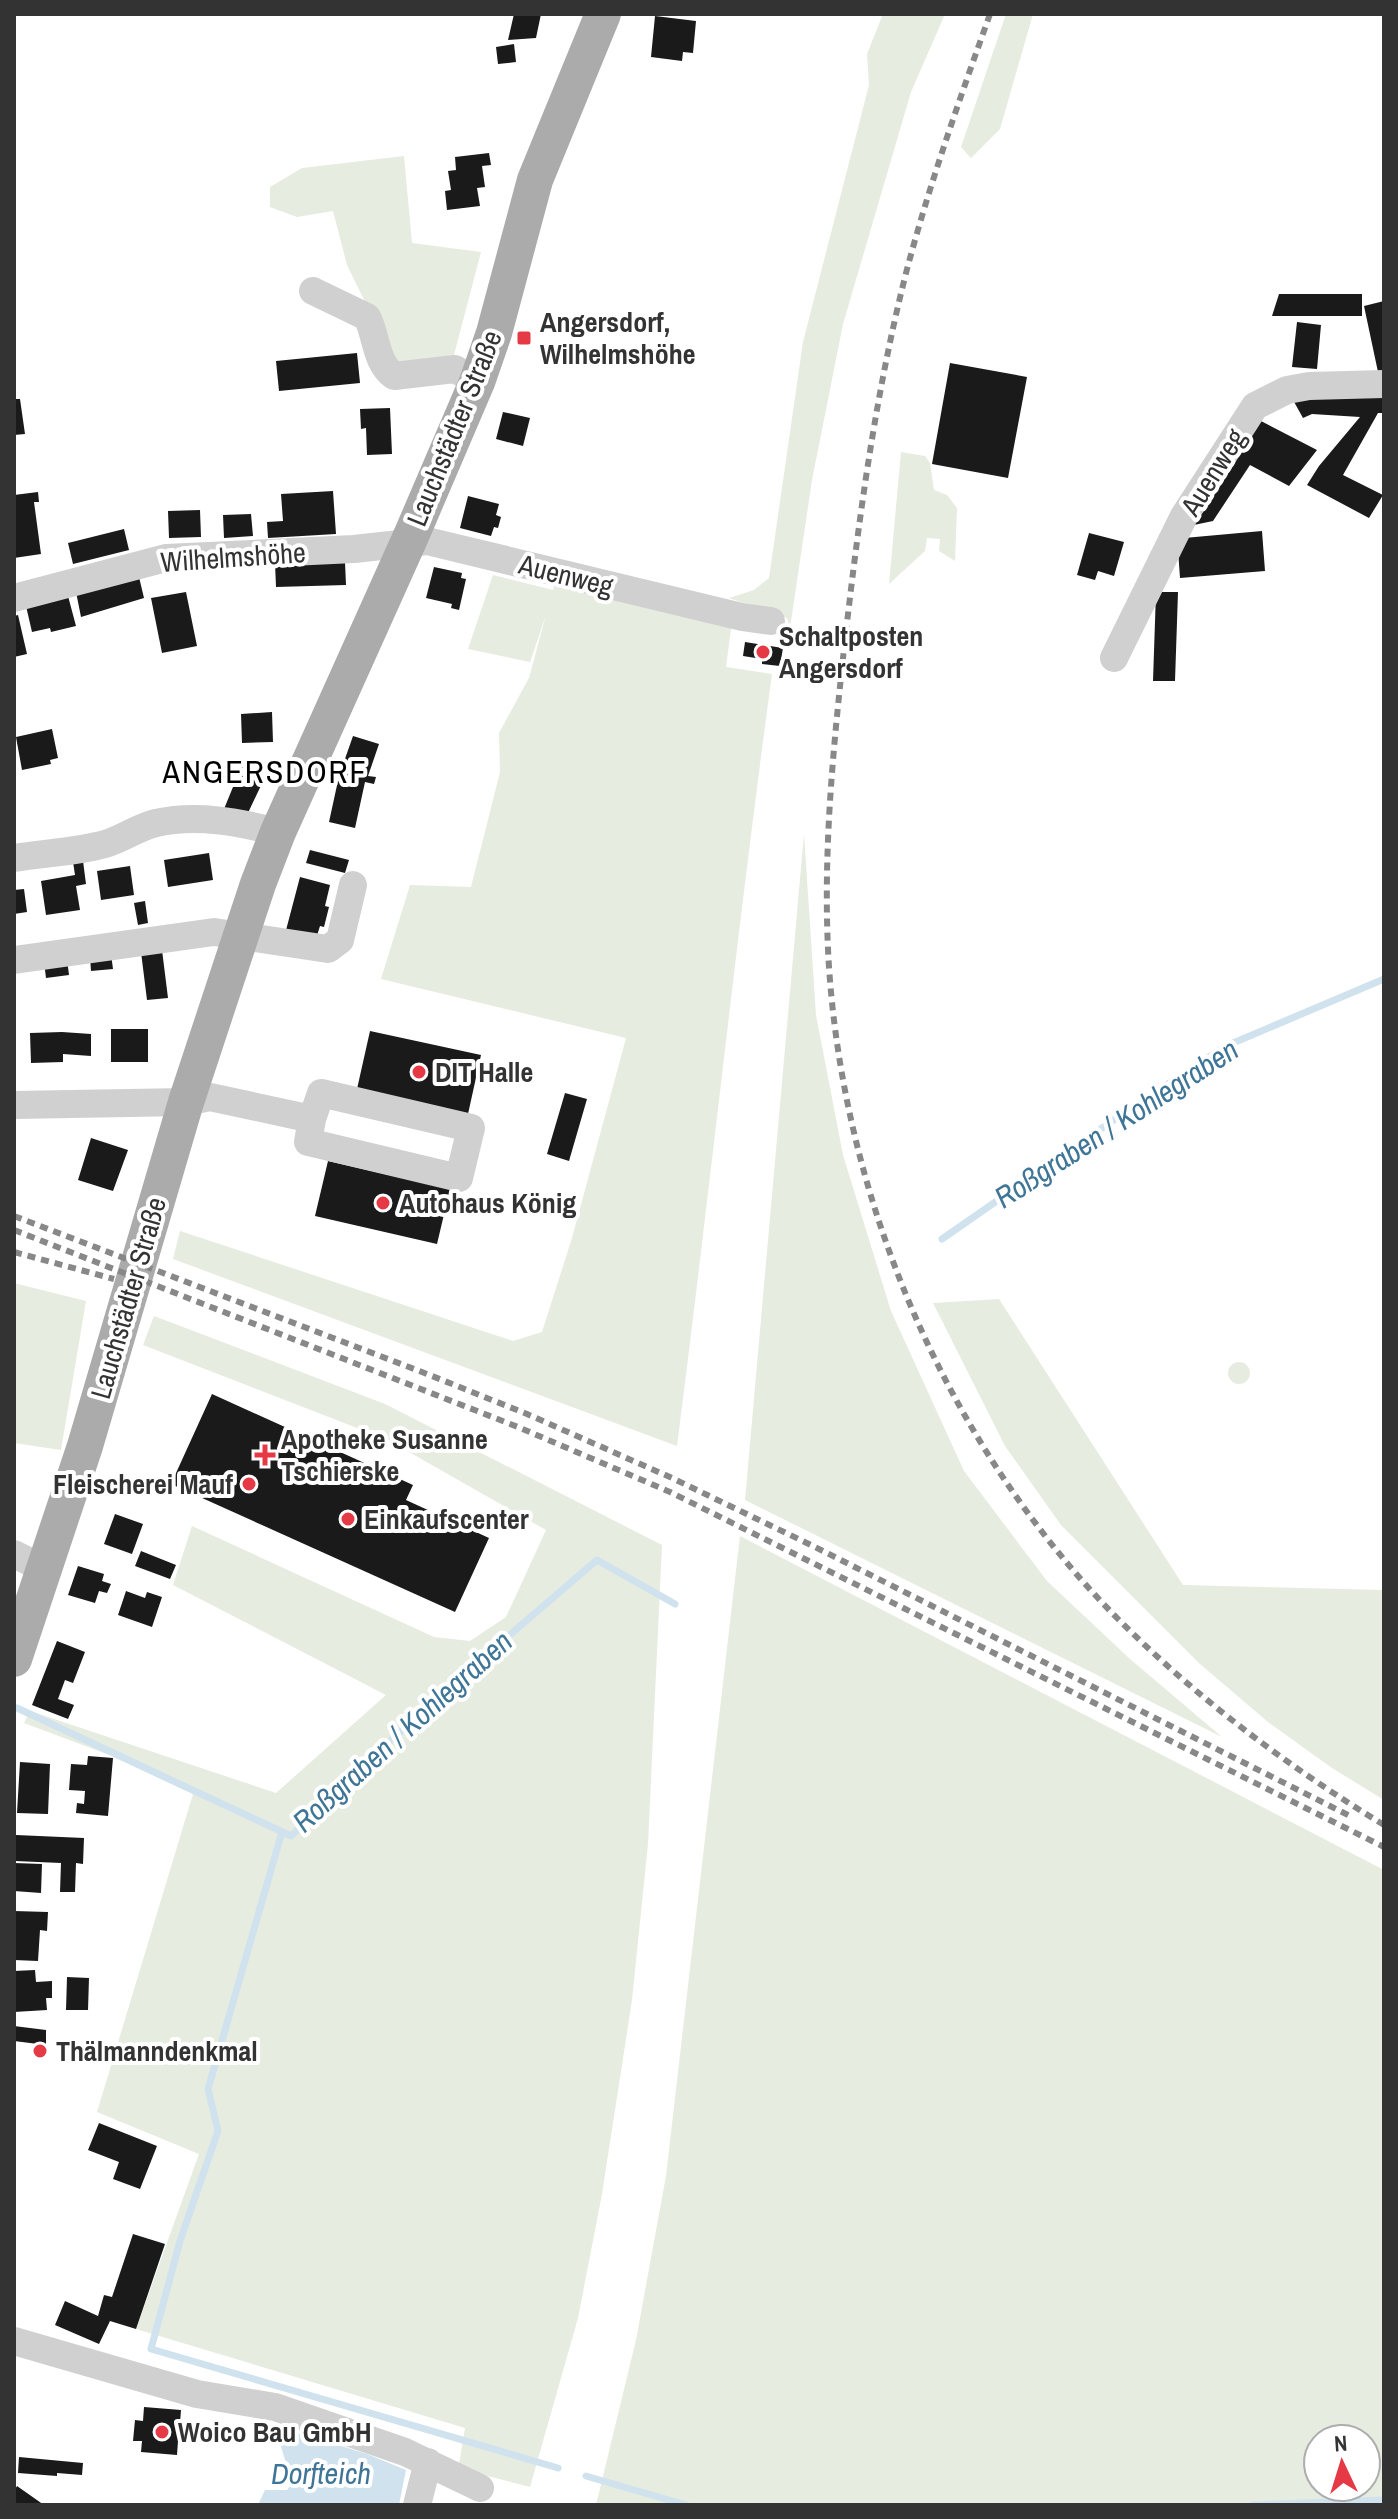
<svg xmlns="http://www.w3.org/2000/svg" width="1398" height="2519" font-family="'Archivo Narrow',sans-serif">
	<style>
		.green { fill: #e6ecdf; fill-rule: evenodd }
		.water { fill: #cfe2ee }
		.lines { fill: none; stroke-linecap: round; stroke-linejoin: round }
		.stream { stroke: #cfe2ee; stroke-width: 7 }
		.building { fill: #1a1a1a }
		.minor { stroke: #d0d0d0; stroke-width: 28 }
		.major { stroke: #ababab; stroke-width: 36 }
		.rail { stroke: #888; stroke-width: 6; stroke-dasharray: 8 6; stroke-linecap: butt }
		.poi-dot { fill: #e63946; stroke: #fff; stroke-width: 3 }
		.labels { text-anchor: middle; dominant-baseline: central; stroke-width: 8; stroke-linejoin: round; paint-order: stroke }
		.poi-label { font-size: 28px; font-weight: bold; fill: #333; stroke: #fff; text-anchor: start }
		.street-label { font-size: 28px; fill: #333; stroke: #fff }
		.water-label { font-size: 30px; font-style: italic; fill: #3f7597; stroke: #fff }
		.quarter-label { font-size: 32px; letter-spacing: 2px; fill: #000; stroke: #fff }
	</style>
	<rect width="100%" height="100%" fill="#fff"/>
	<!-- green -->
	<path class="green" d="M883,14h62l-34,78 -68,232 -31,156 -22,148 -3,-10 -58,-20 25,-8 15,-12 34,-236 66,-257 -2,-31z
		M1006,14h27l-33,115 -29,29 -10,-11z
		M404,156l8,87 69,9 -27,103 -61,13 -22,-54 -24,-49 -14,-54 -36,6 -27,-10v-20l32,-19z
		M901,452l24,4 5,7 4,27 13,5 10,13 -2,53 -16,-10 1,-12 -13,-1 -2,13 -36,33z
		M493,575l60,15 4,-13 175,44 -6,46 46,7c-35,257 -62,515 -95,772l-504,-187 7,-28 333,110 29,-9 30,-94 54,-200 -245,-59 29,-94 61,2 29,-115 -1,-39 30,-55 17,-63 -16,47 -62,-13z
		M804,834l12,181 27,140 48,156 73,160 83,110 83,78 92,78 -477,-237z
		M14,1283l72,18 -25,149 -47,-7z
		M999,1299l184,286 201,5v210l-52,-32 -64,-46 -68,-58 -139,-139 -56,-79 -72,-143z
		M154,1316l231,88 277,141 -14,299 -16,156 -30,194 -24,124 -48,169 -46,-12 -25,-11 6,-36 -329,-99 63,-175 -102,-42 96,-318 -81,-38 -88,-33 6,-12 246,82 110,-98 -213,-110 19,-59 242,111 36,4 36,-24 40,-87 -158,-90 -245,-95z
		M1228 1373a11 11 0 1 1 22 0a11 11 0 1 1-22 0Z
		M740,1536l644,334v635h-788l40,-165 30,-164zM1318,2439h48v48h-48z"/>
	<!-- water -->
	<path class="water" d="M287,2429l80,25 39,16 -7,35h-141l7,-15h22l5,-7 -13,-43z"/>
	<g class="lines">
		<!-- stream -->
		<path class="stream" d="M942,1239l192,-133 92,-60 158,-67
			M17,1708l274,128 137,-131 169,-145 78,44
			M282,1832l-74,257 10,42 -38,110 -29,108 407,119
			M586,2476l100,29
			M1253,2505l131,-5"/>
	</g>
	<!-- building -->
	<path class="building" d="M514,14h27l-5,24 -28,2z
		M655,16l41,5 -3,32 -10,-1 -1,9 -31,-4z
		M514,44l2,18 -18,2 -2,-17z
		M489,153l2,12 -9,1 3,21 -8,1 3,18 -33,4 -2,-19 6,-1 -3,-19 8,-1 -1,-13z
		M1279,294h83v22h-90z
		M1384,301v70l-6,1 -14,-66z
		M1297,322l24,3 -4,44 -25,-2z
		M357,353l3,30 -81,8 -3,-30z
		M950,363l77,14 -19,101 -76,-14z
		M1384,393v20h-6l-35,62 40,20 -14,23 -62,-33 12,-19 41,-49 -48,-3 -9,4 -10,-18z
		M14,399h6l5,35 -11,1z
		M390,408l2,46 -25,1 -1,-27 -5,1 -1,-20z
		M503,412l27,6 -7,28 -27,-7z
		M1261,421l56,29 -28,36 -39,-21 -37,56 -24,5z
		M333,491l3,43 -68,4 -1,-16 16,-1 -2,-27z
		M38,492l1,10h-5l7,52 -27,4v-63z
		M468,496l31,8 -3,11 5,2 -3,11 -4,-1 -3,9 -31,-8z
		M200,510l1,27 -32,1 -1,-27z
		M251,514l2,22 -29,2 -1,-23z
		M124,529l5,21 -56,14 -5,-21z
		M1262,531l3,40 -85,7 -2,-28 6,-12z
		M1089,533l35,9 -10,34 -16,-5 -3,9 -18,-5z
		M345,562l1,23 -70,2 -1,-24z
		M434,567l28,6 -1,5 5,1 -7,31 -8,-2 1,-4 -26,-6z
		M139,577l5,21 -63,19 -5,-25z
		M186,592l11,54 -35,7 -11,-55z
		M1156,592h22l-3,89h-22z
		M68,596l8,30 -25,6 -1,-4 -18,4 -6,-26z
		M18,615l9,39 -13,3v-41z
		M745,642l38,6 -3,18 -18,-2v-5l-19,-3z
		M272,712l1,30 -31,1 -1,-29z
		M52,729l6,29 -8,2 1,4 -29,6 -6,-33z
		M353,736l26,8 -11,32 8,1 -2,7 -9,-2 -10,46 -26,-6 10,-46z
		M242,765l23,12 -19,40 -22,-8z
		M310,850l39,10 -4,13 -39,-10z
		M209,853l4,27 -45,7 -4,-27z
		M83,861l3,23 -10,2 4,24 -34,5 -5,-34 34,-6 -2,-13z
		M130,866l4,29 -33,5 -4,-29z
		M300,877l30,8 -5,21 4,1 -5,20 -4,-1 -5,16 -30,-8z
		M24,889l3,23 -13,2v-24z
		M145,901l3,22 -10,2 -4,-22z
		M162,950l6,48 -21,2 -6,-48z
		M111,954l2,15 -22,2 -1,-14z
		M67,959l2,16 -23,3 -2,-16z
		M111,1029h37v33h-37z
		M370,1031l111,24 -13,59 -111,-25z
		M62,1032l29,2v22l-28,-2v8l-32,1 -1,-30z
		M565,1093l22,6 -18,62 -22,-7z
		M91,1138l37,12 -15,41 -35,-11z
		M328,1161l122,28 -13,55 -122,-28z
		M212,1394l201,91 -7,15 83,38 -34,74 -284,-128z
		M115,1514l28,10 -11,30 -28,-10z
		M141,1551l35,14 -6,14 -35,-13z
		M78,1566l26,8 -2,7 9,3 -4,9 -8,-2 -4,12 -27,-8z
		M126,1591l19,7 2,-6 15,5 -10,30 -34,-12z
		M57,1641l28,11 -12,31 -8,-3 -7,19 16,6 -6,14 -36,-14z
		M88,1756l25,2 -5,58 -32,-3 1,-10 7,1 1,-13 -16,-1 2,-26 16,1z
		M20,1762l30,2 -2,50 -31,-1z
		M16,1835l68,3 -1,26 -7,-1 -1,29h-15l1,-29 -46,-2z
		M14,1863l28,1 -1,29 -27,-2z
		M14,1911l34,1 -1,19 -7,-1 -2,31 -24,-1z
		M35,1970l1,12 16,-1v17h-6l1,12 -33,2v-41z
		M67,1977l22,1 -1,32h-22z
		M14,2026l32,4v15l-32,-4z
		M99,2123l58,23 -17,43 -27,-10 6,-17 -31,-12z
		M133,2234l32,10 -29,85 -26,-8 -11,23 -44,-19 10,-24 33,15 6,-21 8,2z
		M144,2407l37,3 -1,13 11,1 -2,18 -11,-1 -1,14 -36,-3 1,-11h-9l2,-21 8,1z
		M19,2457l64,6 -1,12 -25,-2v3l-39,-3z
		M17,2486l27,19h-30v-14z"/>
	<g class="lines">
		<!-- minor -->
		<path class="minor" d="M313,291l54,26c10,19 8,45 27,59l61,-7 22,13
			M14,598l152,-40 188,-9 73,-8 315,76 29,4
			M1114,658l70,-142 71,-110 32,-16 22,-4 75,-2
			M14,858c30,-5 62,-6 91,-14 18,-5 33,-17 51,-21 41,-9 82,-1 122,9
			M14,960l200,-28 114,17 12,-9 13,-55
			M14,1105l172,-3 24,-5 102,22 9,-26 150,35 -12,50 -151,-36 4,-23
			M14,1554l30,15
			M14,2341l183,53 78,13 130,45 75,36
			M417,2505l11,-43"/>
		<!-- major -->
		<path class="major" d="M14,1659l71,-213 101,-344 72,-218 20,-52 133,-296 66,-154 17,-49 41,-153 68,-166"/>
		<!-- rail -->
		<path class="rail" d="M990,14c-31,87 -62,174 -85,263 -30,120 -46,241 -60,363 -12,109 -23,218 -16,327 16,239 120,481 289,652 80,80 169,147 266,206
			M14,1216l408,156 105,42 145,64 141,68 539,271
			M14,1230l504,197 152,65 714,355
			M14,1252l100,27"/>
	</g>
	<!-- markers -->
	<g class="poi-dot">
		<rect x="516" y="330" width="16" height="16" rx="4"/>
		<circle cx="763" cy="652" r="8"/>
		<circle cx="419" cy="1072" r="8"/>
		<circle cx="383" cy="1203" r="8"/>
		<path d="M261 1443h8v8h8v8h-8v8h-8v-8h-8v-8h8z"/>
		<circle cx="249" cy="1484" r="8"/>
		<circle cx="348" cy="1519" r="8"/>
		<circle cx="40" cy="2051" r="8"/>
		<circle cx="162" cy="2432" r="8"/>
	</g>
	<g class="labels">
		<!-- poi labels -->
		<g class="poi-label">
			<text x="540" y="322">Angersdorf,<tspan x="540" dy="32">Wilhelmshöhe</tspan></text>
			<text x="779" y="636">Schaltposten<tspan x="779" dy="32">Angersdorf</tspan></text>
			<text x="435" y="1072">DIT Halle</text>
			<text x="399" y="1203">Autohaus König</text>
			<text x="281" y="1439">Apotheke Susanne<tspan x="281" dy="32">Tschierske</tspan></text>
			<text x="233" y="1484" text-anchor="end">Fleischerei Mauf</text>
			<text x="364" y="1519">Einkaufscenter</text>
			<text x="56" y="2051">Thälmanndenkmal</text>
			<text x="178" y="2432">Woico Bau GmbH</text>
		</g>
		<!-- street labels -->
		<g class="street-label">
			<text transform="translate(454 428) rotate(-68)">Lauchstädter Straße</text>
			<text transform="translate(1213 472) rotate(-58)">Auenweg</text>
			<text transform="translate(233 557) rotate(-4)">Wilhelmshöhe</text>
			<text transform="translate(566 575) rotate(14)">Auenweg</text>
			<text transform="translate(128 1298) rotate(-74)">Lauchstädter Straße</text>
		</g>
		<!-- water labels -->
		<g class="water-label">
			<text transform="translate(1116 1123) rotate(-33)">Roßgraben / Kohlegraben</text>
			<text transform="translate(402 1731) rotate(-42)">Roßgraben / Kohlegraben</text>
			<text x="321" y="2473">Dorfteich</text>
		</g>
		<!-- quarter labels -->
		<g class="quarter-label">
			<text x="265" y="771">ANGERSDORF</text>
		</g>
	</g>
	<!-- border -->
	<rect width="1398" height="2519" fill="none" stroke="#333333" stroke-width="32"/>
	<!-- north arrow -->
	<g transform="translate(1342 2463) rotate(356)"><circle r="38" fill="#ffffff" stroke="#adadad" stroke-width="2"/>
	<path d="M0-6L14 30L0 20L-14 30Z" fill="#e63946"/>
	<text y="-12" font-size="22" font-weight="bold" text-anchor="middle" fill="#333333">N</text>
	</g>
</svg>
